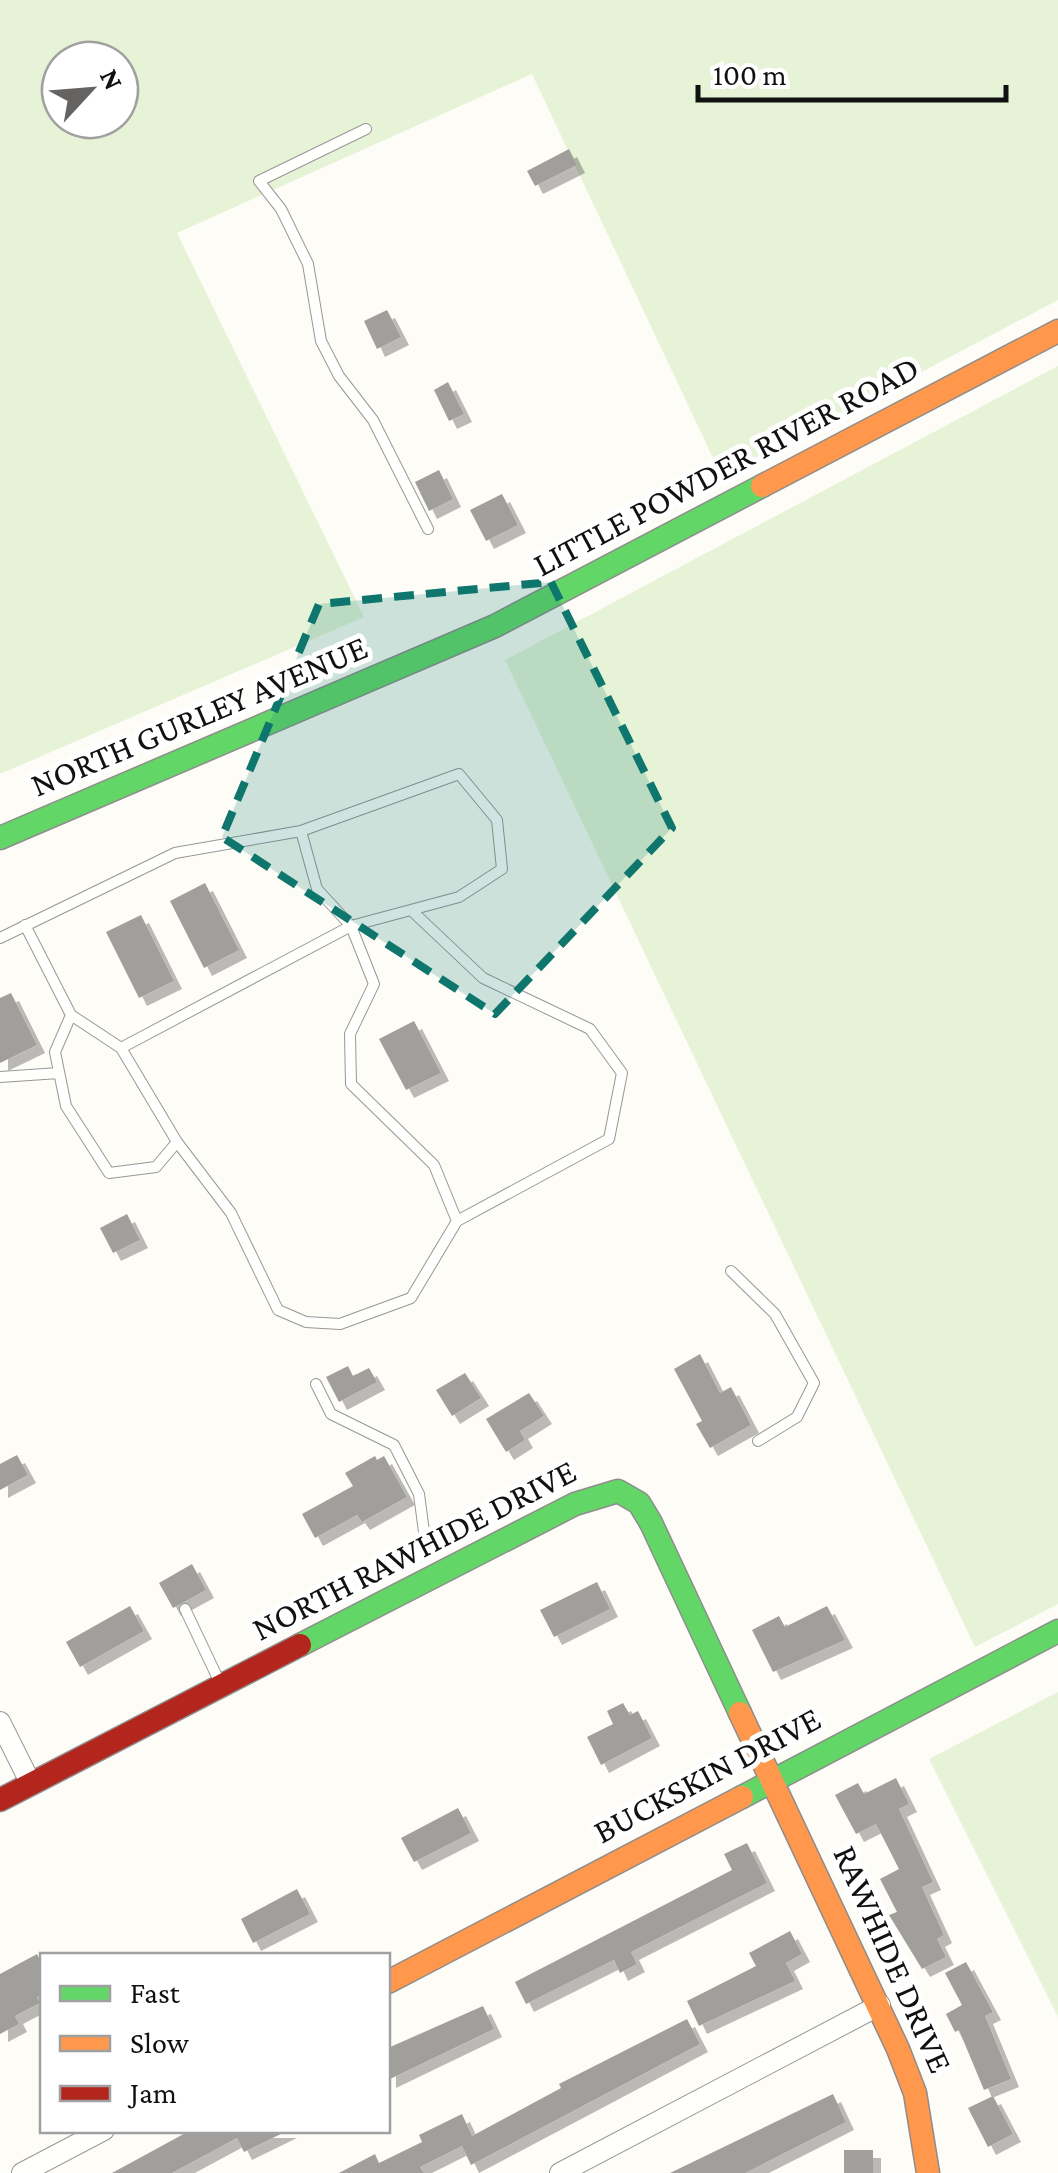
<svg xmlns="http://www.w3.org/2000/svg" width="1058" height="2173" font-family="'Crimson Pro',serif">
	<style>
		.green { fill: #e7f3d7; fill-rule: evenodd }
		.building { fill: #a19f9c; filter: url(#shadow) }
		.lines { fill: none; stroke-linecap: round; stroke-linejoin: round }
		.lane-casing { stroke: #979795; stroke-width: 12 }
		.street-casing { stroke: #979795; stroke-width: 22 }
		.fast-casing { stroke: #8e8d8b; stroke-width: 25 }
		.slow-casing { stroke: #8e8d8b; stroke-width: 25 }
		.jam-casing { stroke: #8e8d8b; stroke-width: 25 }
		.lane { stroke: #fffffe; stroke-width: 10 }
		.street { stroke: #fffffe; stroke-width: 20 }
		.fast { stroke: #63d668; stroke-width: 22 }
		.slow { stroke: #ff974d; stroke-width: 22 }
		.jam { stroke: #b3261e; stroke-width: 22 }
		.marked { fill: #0f766e; fill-opacity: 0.2; stroke: #0f766e; stroke-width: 8; stroke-dasharray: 20 12; stroke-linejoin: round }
		.labels { text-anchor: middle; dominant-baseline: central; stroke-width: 10; stroke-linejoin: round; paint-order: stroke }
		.street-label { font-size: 35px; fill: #111; stroke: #fff }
	</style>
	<defs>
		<filter id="shadow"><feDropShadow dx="8" dy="8" stdDeviation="0" flood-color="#0004"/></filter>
	</defs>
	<rect width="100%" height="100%" fill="#fdfcf7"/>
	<!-- green -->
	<path class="green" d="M0,0h1058v300l-336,177 -190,-403 -355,159 187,384 -364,157zM60,60h60v60h-60z
		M1058,366v1238l-83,43 -470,-987z
		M1058,1692v325l-129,-258z"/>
	<!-- building -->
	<path class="building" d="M569,149l8,16 -42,21 -8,-15z
		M387,310l14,27 -24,12 -13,-28z
		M448,382l16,32 -15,7 -15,-31z
		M439,470l14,29 -24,12 -14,-29z
		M502,494l16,31 -32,16 -16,-31z
		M205,883l34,67 -35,18 -34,-67z
		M141,915l33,66 -35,17 -33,-66z
		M11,993l26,52 -37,18v-65z
		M414,1021l27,52 -35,17 -27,-51z
		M127,1214l13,26 -27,13 -13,-25z
		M700,1354l20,39 11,-6 20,38 -41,23 -14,-24 6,-3 -28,-52z
		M348,1366l5,10 16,-8 8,14 -38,20 -13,-25z
		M465,1373l16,25 -29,18 -16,-26z
		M529,1393l15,23 -24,15 5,9 -19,12 -20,-33z
		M17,1455l11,20 -28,15v-26z
		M375,1456l2,4 7,-4 23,41 -45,25 -5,-7 -42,23 -13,-24 51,-28 -8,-13z
		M192,1564l14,26 -33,18 -14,-25z
		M597,1582l13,27 -56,28 -14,-27z
		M130,1606l14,25 -64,36 -14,-25z
		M827,1606l18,34 -72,32 -21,-42 27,-14 6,11z
		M623,1703l7,12 8,-4 14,27 -51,27 -14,-28 26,-13 -6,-13z
		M896,1778l13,26 -10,5 34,73 -11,5 22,48 -7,4 9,18 -24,12 -33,-54 8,-3 -17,-33 19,-10 -23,-45 -20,10 -21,-39 23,-12 6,11z
		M458,1808l13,25 -57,29 -13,-24z
		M747,1843l20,40 -136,69 6,12 -17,9 -6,-13 -88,44 -11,-22 217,-112 -8,-16z
		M297,1889l13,25 -57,29 -12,-24z
		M790,1931l12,23 -16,9 9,18 -96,45 -12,-25 69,-35 -7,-13z
		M37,1954l5,10v30l-5,3 3,6 -25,13 4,8 -19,10v-60z
		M966,1962l27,50 -8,4 26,63 -27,11 -25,-60 -4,2 -9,-18 16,-9 -17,-32z
		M483,2006l11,23 -106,51v-32z
		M687,2019l13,25 -229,121 -9,-19 -42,21 4,6h-85l36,-19 4,9 43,-21 -3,-7 43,-21 10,22 89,-48 -2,-4z
		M833,2094l13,28 -101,51h-75z
		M993,2096l20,38 -25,13 -20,-39z
		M191,2130h98l-45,22 -7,-14 -65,35h-60z
		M844,2150h29v23h-29z"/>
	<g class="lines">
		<defs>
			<path id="lane" d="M366,129l-107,52 22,28 27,55 13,77 18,35 34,44 55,109
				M411,910l72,68 107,51 32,44 -13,66 -152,82
				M25,925l46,90 50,33 56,94 -21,25 -47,6 -43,-67 -11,-54 16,-37
				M0,938l175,-85 126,-22 158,-57 38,46 5,49 -43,28 -108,29 -230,122
				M0,1077l59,-4
				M177,1142l54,71 47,97 28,12 34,2 71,-26 46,-77 -23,-56 -83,-81 -1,-50 24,-50 -23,-58 -34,-37 -16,-58
				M731,1271l44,43 39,69 -17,34 -39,24
				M316,1384l15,30 63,31 25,49 5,38
				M185,1609l36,76"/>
			<path id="street" d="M0,1722l31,62
				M22,2173l82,-43
				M560,2173l320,-168"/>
			<path id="fast" d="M0,838l495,-212 267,-140
				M300,1645l275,-141 43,-13 21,12 12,20 89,190
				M742,1797l316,-166"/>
			<path id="slow" d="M762,486l296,-155
				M740,1713l158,336 17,44 13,80
				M388,1982l354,-185"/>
			<path id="jam" d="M0,1800l300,-155"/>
		</defs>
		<!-- lane casing -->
		<use href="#lane" class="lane-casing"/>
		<!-- street casing -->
		<use href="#street" class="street-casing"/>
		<!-- fast casing -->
		<use href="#fast" class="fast-casing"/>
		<!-- slow casing -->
		<use href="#slow" class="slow-casing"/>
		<!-- jam casing -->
		<use href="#jam" class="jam-casing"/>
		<!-- lane -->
		<use href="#lane" class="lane"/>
		<!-- street -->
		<use href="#street" class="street"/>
		<!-- fast -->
		<use href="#fast" class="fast"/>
		<!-- slow -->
		<use href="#slow" class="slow"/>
		<!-- jam -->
		<use href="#jam" class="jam"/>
	</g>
	<!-- marked area -->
	<path class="marked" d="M551,582l121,246 -177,186 -273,-177 97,-233z"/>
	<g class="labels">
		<!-- street labels -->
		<g class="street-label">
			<text transform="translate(726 466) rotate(-28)">LITTLE POWDER RIVER ROAD</text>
			<text transform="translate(199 716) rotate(-23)">NORTH GURLEY AVENUE</text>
			<text transform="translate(414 1550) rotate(-27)">NORTH RAWHIDE DRIVE</text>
			<text transform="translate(707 1775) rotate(-28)">BUCKSKIN DRIVE</text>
			<text transform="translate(893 1959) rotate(66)">RAWHIDE DRIVE</text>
		</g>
	</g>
	<!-- legend -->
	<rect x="40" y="1953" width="350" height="180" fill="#ffffff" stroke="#a0a0a0" stroke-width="2.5"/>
	<rect x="60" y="1986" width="50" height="15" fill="#63d668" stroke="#a0a0a0" stroke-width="2.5"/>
	<text x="130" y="2003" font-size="30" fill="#111111">Fast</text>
	<rect x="60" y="2036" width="50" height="15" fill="#ff974d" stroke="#a0a0a0" stroke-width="2.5"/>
	<text x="130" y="2053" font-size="30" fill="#111111">Slow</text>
	<rect x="60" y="2086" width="50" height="15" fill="#b3261e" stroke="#a0a0a0" stroke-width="2.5"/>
	<text x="130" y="2103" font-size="30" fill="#111111">Jam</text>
	<!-- north arrow -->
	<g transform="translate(90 90) rotate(64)"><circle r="48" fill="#ffffff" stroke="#a0a0a0" stroke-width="2.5"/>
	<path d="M0-8L18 38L0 25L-18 38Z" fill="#646362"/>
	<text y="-15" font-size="28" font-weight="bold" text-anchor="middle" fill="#111111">N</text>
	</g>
	<!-- scale -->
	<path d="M698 85v15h308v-15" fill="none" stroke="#111111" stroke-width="5"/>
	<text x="713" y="85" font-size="30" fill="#111111" stroke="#ffffff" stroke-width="8" paint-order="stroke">100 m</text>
</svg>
